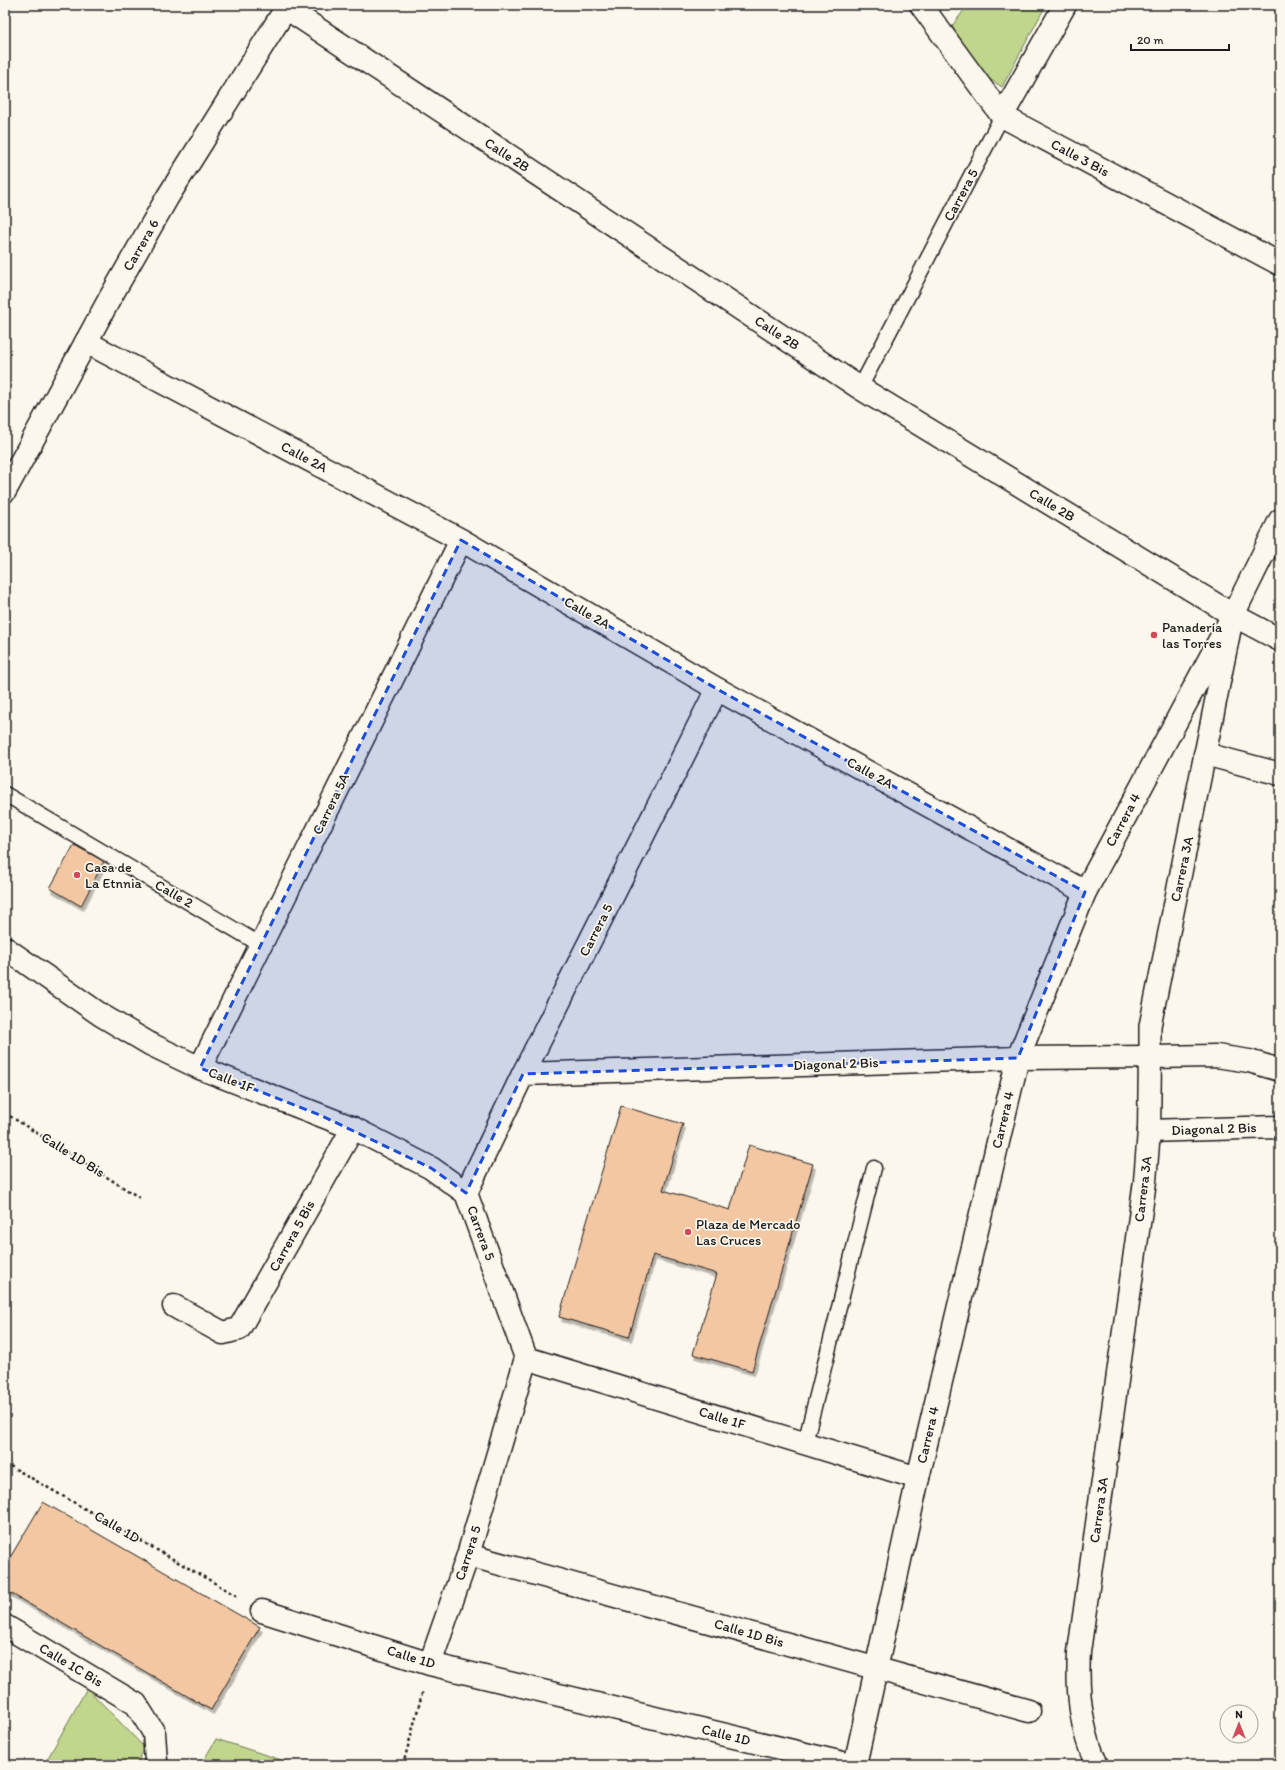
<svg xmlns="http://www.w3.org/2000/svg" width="1285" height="1770" font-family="Itim,sans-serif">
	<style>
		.green { fill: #c0d68c; stroke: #6e7954 }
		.building { fill: #f4c7a3; stroke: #1c1c1c; filter: url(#shadow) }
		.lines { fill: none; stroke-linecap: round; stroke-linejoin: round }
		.service-casing { stroke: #1c1c1c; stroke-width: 17 }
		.pedestrian-casing { stroke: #1c1c1c; stroke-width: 24 }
		.minor-casing { stroke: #1c1c1c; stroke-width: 25 }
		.tertiary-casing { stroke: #1c1c1c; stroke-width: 25 }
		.path { stroke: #1c1c1c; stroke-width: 2.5; stroke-dasharray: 3 3; stroke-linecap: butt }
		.service { stroke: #fbf7ec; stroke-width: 14 }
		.pedestrian { stroke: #fbf7ec; stroke-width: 21 }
		.minor { stroke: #fbf7ec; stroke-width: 22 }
		.tertiary { stroke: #fbf7ec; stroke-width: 22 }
		.marked { fill: #1d4ed8; fill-opacity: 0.2; stroke: #1d4ed8; stroke-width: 3; stroke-dasharray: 8 5; stroke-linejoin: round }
		.poi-dot { fill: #d1495b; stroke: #fbf7ec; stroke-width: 1.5 }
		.labels { text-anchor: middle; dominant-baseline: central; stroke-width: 3.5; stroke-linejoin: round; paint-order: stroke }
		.street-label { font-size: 14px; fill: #1c1c1c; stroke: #fbf7ec }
		.poi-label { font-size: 14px; fill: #1c1c1c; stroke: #fbf7ec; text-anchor: start }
	</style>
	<defs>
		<filter id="shadow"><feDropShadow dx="2.5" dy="4.5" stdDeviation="0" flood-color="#0004"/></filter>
	</defs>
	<rect width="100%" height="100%" fill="#fbf7ec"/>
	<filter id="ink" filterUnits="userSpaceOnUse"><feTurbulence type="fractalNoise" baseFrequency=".025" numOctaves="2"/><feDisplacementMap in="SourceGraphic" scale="8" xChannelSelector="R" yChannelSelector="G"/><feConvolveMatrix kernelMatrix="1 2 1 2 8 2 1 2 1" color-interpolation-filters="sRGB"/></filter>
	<g filter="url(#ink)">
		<!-- green -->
		<path class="green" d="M968,5h78l-44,82 -20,-13 -30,-48z
			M87,1688l58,60 -9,17h-92z
			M216,1739l81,26h-96z"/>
		<!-- building -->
		<path class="building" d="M74,845l30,16 -23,45 -31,-18z
			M621,1106l62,18 -20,66 67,20 19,-65 64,19 -61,207 -59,-17 24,-80 -64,-19 -24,82 -70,-20z
			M43,1502l217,125 -49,83 -206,-120v-24z"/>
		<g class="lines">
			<defs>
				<path id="service" d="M860,388l142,-272
					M5,794l256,151
					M805,1443l69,-275"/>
				<path id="pedestrian" d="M1150,1057v-31l81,-401"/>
				<path id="minor" d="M921,5l81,111 278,148
					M286,8l574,380 373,227 47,25
					M1002,116l63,-111
					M86,342l375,198 256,149 368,203
					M1205,754l75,20
					M1150,1057l66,-1 33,5 31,9
					M200,1068l261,-528
					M523,1074l194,-385
					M1149,1131l131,-4
					M174,1306l49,27 16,-4 114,-201
					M468,1555l561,156
					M262,1611l168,53 421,101
					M5,1626l131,78 18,29 2,28 -1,4
					M430,1664l38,-109 58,-197
					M855,1765l63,-287"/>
				<path id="tertiary" d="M5,491l105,-193 57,-100 121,-193
					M5,948l96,67 49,29 50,24 153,60 78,40 35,25
					M1097,1765c-17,-36 -20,-74 -18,-113l66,-471 4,-50 1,-74 -132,1 -495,16 -57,119 60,165 392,120 100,-420 67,-166 148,-277 47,-95"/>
			</defs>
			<!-- service casing -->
			<use href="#service" class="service-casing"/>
			<!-- pedestrian casing -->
			<use href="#pedestrian" class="pedestrian-casing"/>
			<!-- minor casing -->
			<use href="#minor" class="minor-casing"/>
			<!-- tertiary casing -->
			<use href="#tertiary" class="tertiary-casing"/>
			<!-- path -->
			<path class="path" d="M5,1113l135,85
				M5,1463l234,134
				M403,1765l20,-75"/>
			<!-- service -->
			<use href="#service" class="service"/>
			<!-- pedestrian -->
			<use href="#pedestrian" class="pedestrian"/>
			<!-- minor -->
			<use href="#minor" class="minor"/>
			<!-- tertiary -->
			<use href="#tertiary" class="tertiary"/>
		</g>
	</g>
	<!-- marked area -->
	<path class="marked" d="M461,540l256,149 368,203 -67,166 -495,16 -57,119 -35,-25 -111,-53 -120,-47z"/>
	<!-- markers -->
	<g class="poi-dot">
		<circle cx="1154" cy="635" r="4"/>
		<circle cx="77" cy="875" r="4"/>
		<circle cx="688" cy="1232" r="4"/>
	</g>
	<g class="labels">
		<!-- street labels -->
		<g class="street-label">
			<text transform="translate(507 155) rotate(33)">Calle 2B</text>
			<text transform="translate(1080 158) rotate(28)">Calle 3 Bis</text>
			<text transform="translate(961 195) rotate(-62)">Carrera 5</text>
			<text transform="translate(141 245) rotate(-60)">Carrera 6</text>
			<text transform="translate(777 333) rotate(33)">Calle 2B</text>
			<text transform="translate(304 457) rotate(28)">Calle 2A</text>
			<text transform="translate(1052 505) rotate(31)">Calle 2B</text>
			<text transform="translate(587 613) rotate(30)">Calle 2A</text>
			<text transform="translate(870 773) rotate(29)">Calle 2A</text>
			<text transform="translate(331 804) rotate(-64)">Carrera 5A</text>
			<text transform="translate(1123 820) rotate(-62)">Carrera 4</text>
			<text transform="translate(1182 869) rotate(-78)">Carrera 3A</text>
			<text transform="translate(174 894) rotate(30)">Calle 2</text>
			<text transform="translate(596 930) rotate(-63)">Carrera 5</text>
			<text transform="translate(836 1064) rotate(-2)">Diagonal 2 Bis</text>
			<text transform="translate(231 1080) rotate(21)">Calle 1F</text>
			<text transform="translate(1003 1120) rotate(-77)">Carrera 4</text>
			<text transform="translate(1214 1129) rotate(-2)">Diagonal 2 Bis</text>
			<text transform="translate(73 1155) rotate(32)">Calle 1D Bis</text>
			<text transform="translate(1143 1189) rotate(-83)">Carrera 3A</text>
			<text transform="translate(481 1233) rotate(70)">Carrera 5</text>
			<text transform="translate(292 1236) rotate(-61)">Carrera 5 Bis</text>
			<text transform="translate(722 1418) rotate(17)">Calle 1F</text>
			<text transform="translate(928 1435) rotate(-77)">Carrera 4</text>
			<text transform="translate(1099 1510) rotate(-82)">Carrera 3A</text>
			<text transform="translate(117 1527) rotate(30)">Calle 1D</text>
			<text transform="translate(468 1553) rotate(-72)">Carrera 5</text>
			<text transform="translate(749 1633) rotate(16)">Calle 1D Bis</text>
			<text transform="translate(411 1657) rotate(17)">Calle 1D</text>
			<text transform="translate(71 1665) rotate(31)">Calle 1C Bis</text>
			<text transform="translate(726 1735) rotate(14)">Calle 1D</text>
		</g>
		<!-- poi labels -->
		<g class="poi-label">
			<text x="1162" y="627">Panadería<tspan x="1162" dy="16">las Torres</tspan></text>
			<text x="85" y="867">Casa de<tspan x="85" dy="16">La Etnnia</tspan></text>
			<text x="696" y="1224">Plaza de Mercado<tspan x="696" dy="16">Las Cruces</tspan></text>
		</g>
	</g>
	<!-- margin -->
	<rect width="1285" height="1770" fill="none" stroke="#fbf7ec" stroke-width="20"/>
	<rect x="10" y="10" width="1265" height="1750" fill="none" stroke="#1c1c1c" stroke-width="1.5" filter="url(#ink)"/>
	<!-- north arrow -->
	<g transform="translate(1239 1724)"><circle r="19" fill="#fbf7ec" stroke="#a29f99"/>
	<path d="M0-3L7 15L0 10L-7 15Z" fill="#d1495b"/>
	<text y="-6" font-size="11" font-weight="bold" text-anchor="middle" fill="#1c1c1c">N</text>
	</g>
	<!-- scale -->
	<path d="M1131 44v6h98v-6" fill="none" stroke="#1c1c1c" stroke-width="2"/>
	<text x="1137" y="44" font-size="12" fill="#1c1c1c" stroke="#fbf7ec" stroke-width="3" paint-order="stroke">20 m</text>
</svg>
